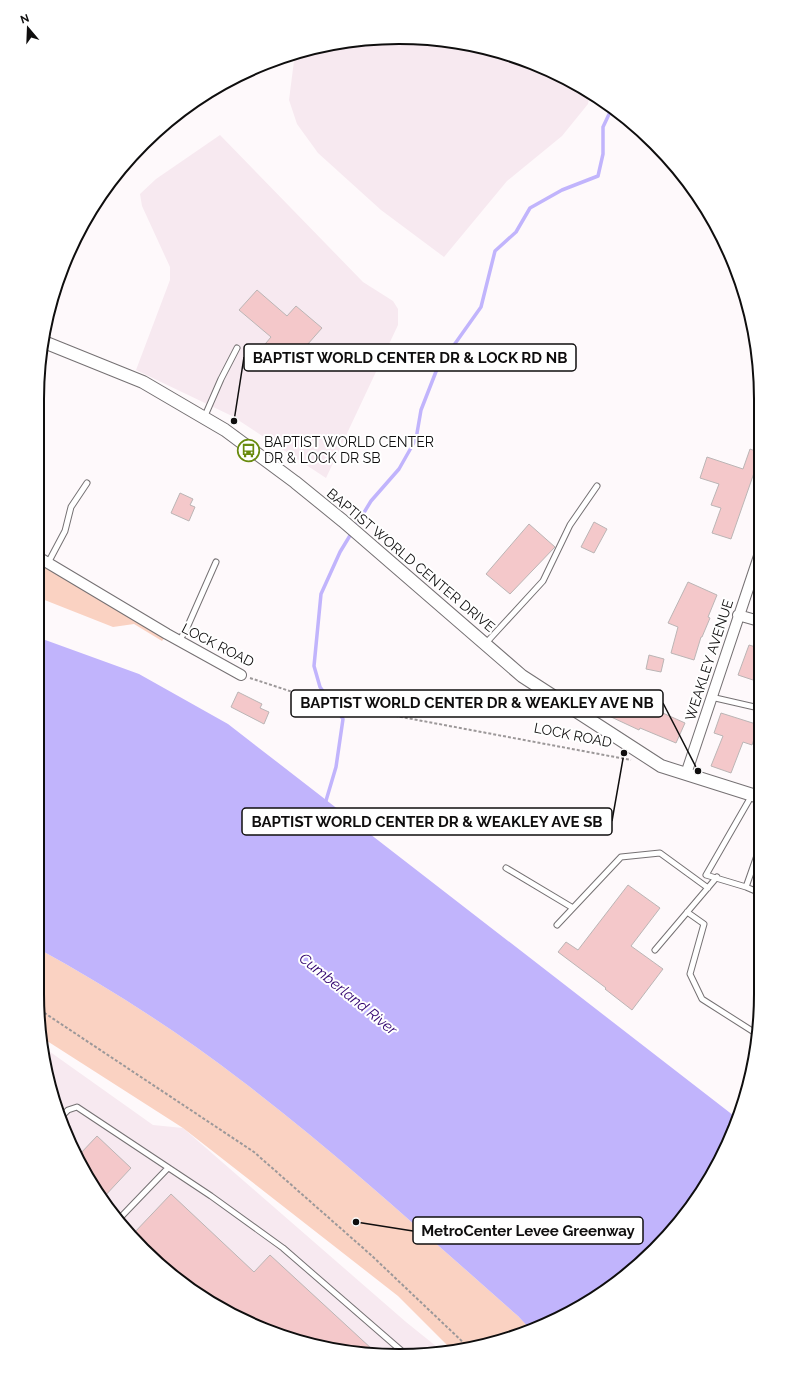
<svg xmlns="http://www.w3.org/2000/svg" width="798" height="1393" font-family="Raleway,sans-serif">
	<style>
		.built { fill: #f7e9f0 }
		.green { fill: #fad2c2 }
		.water { fill: #c1b4fc }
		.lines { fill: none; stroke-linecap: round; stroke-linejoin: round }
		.stream { stroke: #c1b4fc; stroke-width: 3.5 }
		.building { fill: #f4c8ca; stroke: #bbb5b5 }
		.service-casing { stroke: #757173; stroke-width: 7 }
		.minor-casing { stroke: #757173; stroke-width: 12 }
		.tertiary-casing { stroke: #757173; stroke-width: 14 }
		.path { stroke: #9c9899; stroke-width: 2; stroke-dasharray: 3 2; stroke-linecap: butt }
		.service { stroke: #fff; stroke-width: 5 }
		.minor { stroke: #fff; stroke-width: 10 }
		.tertiary { stroke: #fff; stroke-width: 12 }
		.labels { text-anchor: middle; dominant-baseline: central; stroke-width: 4; stroke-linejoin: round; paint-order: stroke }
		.poi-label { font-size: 14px; fill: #0f0e0e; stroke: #fff; text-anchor: start }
		.street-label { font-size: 14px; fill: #0f0e0e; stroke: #fff }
		.water-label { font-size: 15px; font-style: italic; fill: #31036f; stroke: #fff }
		.rim { fill: none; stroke: #0f0e0e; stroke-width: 2 }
		.leader { fill: none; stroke: #0f0e0e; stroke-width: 1.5 }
		.callout-dot { fill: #0f0e0e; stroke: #fff; stroke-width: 1.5 }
		.callout { fill: #fff; stroke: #0f0e0e; stroke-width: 1.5 }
		.callout-label { font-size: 15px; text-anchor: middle; font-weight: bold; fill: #0f0e0e }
	</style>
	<rect width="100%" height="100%" fill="#fef9fb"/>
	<!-- built -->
	<path class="built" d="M376,38l70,2 70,16 64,30 10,7 -2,11 -26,32 -55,45 -63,76 -63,-47 -63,-57 -21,-29 -8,-24 6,-47 11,-4z
		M220,135l143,147 30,19 5,8v16l-72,153 -94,-62 -96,-46 34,-90v-13l-28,-61 -2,-12 16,-15z
		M46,1049l107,76 30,3 223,194 36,29 -20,4 -117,-11 -107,-49 -86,-81 -56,-104z"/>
	<!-- green -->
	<path class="green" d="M38,557l129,77 -5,7 -28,-17 -21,3 -76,-30z
		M37,948c71,39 140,83 205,133 96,73 185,155 276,235l13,14 -80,19 -53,-53 -215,-168 -139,-89 -7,-45z"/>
	<!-- water -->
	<path class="water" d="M37,637l102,37 89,50 510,395 -26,56 -74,91 -101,63 -6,1 -13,-14c-91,-80 -180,-162 -276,-235 -65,-50 -134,-94 -205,-133z"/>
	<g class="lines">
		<!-- stream -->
		<path class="stream" d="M325,804l11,-37 7,-48 -23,-32 -6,-21 7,-72 19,-42 31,-51 28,-32 17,-30 5,-29 16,-41 44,-62 14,-56 21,-19 14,-24 32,-18 36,-14 5,-22v-27l8,-17"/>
	</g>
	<!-- building -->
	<path class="building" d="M257,290l30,26 9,-10 26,22 -37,42 -24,-21 10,-12 -32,-27z
		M750,449l8,3v19l-3,-1 -24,69 -19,-6 9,-25 -10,-3 8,-21 -19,-6 7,-21 36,12z
		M180,493l13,6 -3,6 5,2 -6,14 -18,-8z
		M594,522l13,7 -13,24 -13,-6z
		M529,524l26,23 -45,47 -24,-20z
		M688,582l29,13 -9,22 2,1 -8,19h-1l-7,23 -23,-7 7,-26 -10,-4z
		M749,645l10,3v34l-21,-7z
		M649,655l15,4 -3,13 -15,-3z
		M238,692l24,12 -2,4 9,4 -5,12 -33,-17z
		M618,697l34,16 2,-4 31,14 -9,20 -36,-15 -1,2 -30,-14z
		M721,713l38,12 -7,20 -9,-3 -12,31 -20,-7 12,-30 -9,-3z
		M628,885l32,23 -29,38 32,23 -31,41 -27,-21 1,-1 -48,-36 8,-10 12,8z
		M97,1136l34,32 -28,30 -23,-44z
		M171,1194l83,78 16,-17 103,95 -68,-6 -107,-49 -65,-61z"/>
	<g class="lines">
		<defs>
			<path id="service" d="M204,418l17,-39 16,-31
				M48,563l17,-32 6,-24 16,-24
				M179,641l7,-11 30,-68
				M486,643l57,-62 27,-56 27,-39
				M711,697l48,11
				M752,795l-46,80 40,12 14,-40
				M506,868l67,40
				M746,887l14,6
				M687,912l17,12 -14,50 12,25 55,35
				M557,925l64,-68 39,-4 48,35
				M655,950l62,-73
				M60,1118l8,-8 9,-3 134,89 72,52 121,105
				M118,1220l50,-52"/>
			<path id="minor" d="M38,557l129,77 74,41
				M738,615l21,6
				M686,774l73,-218"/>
			<path id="tertiary" d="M44,342l99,40 82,48 70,52 48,39 179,155 139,90 98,31"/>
		</defs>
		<!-- service casing -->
		<use href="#service" class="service-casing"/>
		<!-- minor casing -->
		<use href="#minor" class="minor-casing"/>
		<!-- tertiary casing -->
		<use href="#tertiary" class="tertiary-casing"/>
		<!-- path -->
		<path class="path" d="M250,678l61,20 53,12 267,50
			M40,1010l214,142 117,103 95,90"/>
		<!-- service -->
		<use href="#service" class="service"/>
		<!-- minor -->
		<use href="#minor" class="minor"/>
		<!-- tertiary -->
		<use href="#tertiary" class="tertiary"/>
	</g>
	<!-- icons -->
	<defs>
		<symbol id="bus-ring" viewBox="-11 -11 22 22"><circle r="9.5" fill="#fff" stroke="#698b0e" stroke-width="1.5"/><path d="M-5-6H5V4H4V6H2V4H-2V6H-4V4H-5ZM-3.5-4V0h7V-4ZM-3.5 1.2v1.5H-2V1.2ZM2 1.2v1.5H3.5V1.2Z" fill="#698b0e"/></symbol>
	</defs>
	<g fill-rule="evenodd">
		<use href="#bus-ring" x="236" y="438" width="25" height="25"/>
	</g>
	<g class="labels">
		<!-- poi labels -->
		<g class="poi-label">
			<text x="264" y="442">BAPTIST WORLD CENTER<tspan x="264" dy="16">DR &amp; LOCK DR SB</tspan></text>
		</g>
		<!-- street labels -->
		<g class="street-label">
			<text transform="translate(411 560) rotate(40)">BAPTIST WORLD CENTER DRIVE</text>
			<text transform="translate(218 645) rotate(27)">LOCK ROAD</text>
			<text transform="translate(709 660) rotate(-72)">WEAKLEY AVENUE</text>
			<text transform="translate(573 735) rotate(11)">LOCK ROAD</text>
		</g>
		<!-- water labels -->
		<g class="water-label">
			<text transform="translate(348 994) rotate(39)">Cumberland River</text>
		</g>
	</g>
	<!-- crop -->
	<path d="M0 0H798V1393H0ZM399 44H399A355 355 0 0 1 754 399V994A355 355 0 0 1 399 1349H399A355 355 0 0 1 44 994V399A355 355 0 0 1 399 44Z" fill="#fff" fill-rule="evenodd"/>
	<path class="rim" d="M399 44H399A355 355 0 0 1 754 399V994A355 355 0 0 1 399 1349H399A355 355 0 0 1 44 994V399A355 355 0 0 1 399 44Z"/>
	<!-- callouts -->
	<path class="leader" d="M234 421L244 357M698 771L663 703M624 753L612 821M356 1222L413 1231"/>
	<g class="callout-dot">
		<circle cx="234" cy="421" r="4"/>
		<circle cx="698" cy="771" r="4"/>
		<circle cx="624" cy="753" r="4"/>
		<circle cx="356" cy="1222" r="4"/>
	</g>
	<g class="callout">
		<rect x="244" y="344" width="332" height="27" rx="4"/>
		<rect x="291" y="690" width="372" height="27" rx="4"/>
		<rect x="242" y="808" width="370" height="27" rx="4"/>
		<rect x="413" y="1217" width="230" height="27" rx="4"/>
	</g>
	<g class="callout-label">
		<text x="410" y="363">BAPTIST WORLD CENTER DR &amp; LOCK RD NB</text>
		<text x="477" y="708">BAPTIST WORLD CENTER DR &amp; WEAKLEY AVE NB</text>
		<text x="427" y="827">BAPTIST WORLD CENTER DR &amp; WEAKLEY AVE SB</text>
		<text x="528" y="1236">MetroCenter Levee Greenway</text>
	</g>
	<!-- north arrow -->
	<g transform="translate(28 28) rotate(341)" stroke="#ffffff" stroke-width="3" paint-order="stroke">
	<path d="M0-3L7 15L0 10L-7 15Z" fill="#0f0e0e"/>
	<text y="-6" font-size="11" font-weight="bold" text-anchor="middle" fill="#0f0e0e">N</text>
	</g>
</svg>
